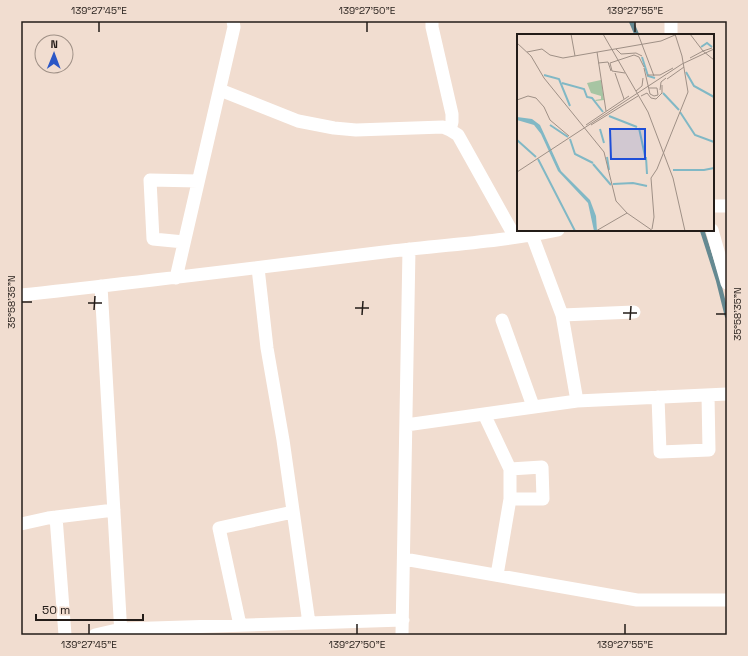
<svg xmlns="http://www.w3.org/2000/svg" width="748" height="656" font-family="'Space Grotesk',sans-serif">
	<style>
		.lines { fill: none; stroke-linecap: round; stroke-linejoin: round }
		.stream { stroke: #658991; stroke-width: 4.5 }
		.minor { stroke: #fff; stroke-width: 13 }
		.ticks { fill: none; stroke: #231c18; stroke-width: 1.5 }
		.inset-river { fill: none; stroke: #81b8c5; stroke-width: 2 }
		.inset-road { fill: none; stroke: #9f9086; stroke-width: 1 }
		.view { fill: #1d4ed8; fill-opacity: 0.15; stroke: #1d4ed8; stroke-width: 2 }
		.inset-edge { fill: none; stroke: #231c18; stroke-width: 2 }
		.neatline { fill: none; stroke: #231c18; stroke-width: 1.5 }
		.ticks-label { font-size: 10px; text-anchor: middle; fill: #231c18 }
	</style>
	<rect width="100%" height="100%" fill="#f1ddd0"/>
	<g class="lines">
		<!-- stream -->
		<path class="stream" d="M631,21l6,14
			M702,230l16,50 9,36"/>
		<!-- minor -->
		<path class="minor" d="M432,21v6l20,87v8l-2,8 8,5 57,102
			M671,21v14
			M220,90l78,31 36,7 22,2 87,-3 7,3
			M713,206h14
			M712,230l15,53
			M532,235l30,80 15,86
			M184,242l-31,-3 -3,-59 48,1
			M258,268l9,80 16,92 26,183
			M176,278l58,-251 -1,-6
			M101,286l20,349
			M21,295c121,-13 242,-28 363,-43 58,-7 117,-10 174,-22
			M562,315l72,-3
			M502,320l31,86
			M658,397l2,55 49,-2 -1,-55
			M484,414l26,55v30l-13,76
			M406,425l171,-24 150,-7
			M510,469l32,-2 1,32h-33
			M56,517l9,118
			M21,524l27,-6 66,-8
			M404,559l233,41h90
			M240,625l-21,-97 74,-16
			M95,635l26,-6 282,-9
			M402,635l7,-386"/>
	</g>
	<!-- ticks -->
	<path class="ticks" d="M99,32v-10M367,32v-10M635,32v-10M22,302h10M88,303h14M355,308h14M94,310l1,-14M623,313h14M716,314h10M362,315l1,-14M630,320l1,-14M89,634v-10M357,634v-10M625,634v-10"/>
	<!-- overview -->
	<g transform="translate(517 34)">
		<rect width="197" height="197" fill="#f1ddd0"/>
		<path d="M84,46l3,20 -8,1 -1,-1 6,-1v-3l-10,-3 -4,-10z" fill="#a7c5a3"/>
		<path d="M0,83l15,2 8,6 21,46 29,29 6,16 1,15h-3l-6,-28 -30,-32 -17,-37 -7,-9 -17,-5z" fill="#81b8c5"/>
		<path class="inset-river" d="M184,13l6,-4 5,4M125,23l6,19 7,2M169,38l8,14 20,11M27,41l15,4 11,27M45,49l22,6 3,8 5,1 11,14M146,59l16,17M163,78l15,23 19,7M92,82l28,11M33,91l18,12M122,94l6,28M83,95l4,14M53,105l5,15 18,9M0,106l19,17M90,123l2,13M129,123l1,17M21,125l37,72M76,130l18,21M156,136h31l10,-2M96,150l20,-1 14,3"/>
		<path class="inset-road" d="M54,0l4,22M86,0l45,78 25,66 12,53M121,0l16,42M173,0l13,17 9,-3M0,9l14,13 13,22 60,74 12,49 11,12M99,15l5,5 15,-1 6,3M10,18l15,-3 8,6 13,3 98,-17 14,-6M80,18l9,59M173,24l13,-7 11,9M81,29l10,-1 3,9M127,34l6,26 4,2 4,-1 -1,-7h-8M98,39l9,26M108,39l-13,-2 -2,-8 24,-8 5,2 5,10M130,41h13l13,-7M150,45l17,-12M143,56l1,-8 5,-4M119,57l6,-5 1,-8M124,62l6,-3 4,5 5,1 6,-6v-8M0,66l11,-4 8,2 8,9 6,13 19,16M69,91l43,-29M74,91l47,-29M0,138l165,-108 32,-15M135,195l2,-12 -3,-39 6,-9 31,-77 -6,-36 -7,-22M79,197l31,-18 26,18"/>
		<path class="view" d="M93,95h35v30h-34z"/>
		<rect width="197" height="197" class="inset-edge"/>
	</g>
	<!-- border -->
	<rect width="748" height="656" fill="none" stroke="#f1ddd0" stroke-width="44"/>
	<!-- north arrow -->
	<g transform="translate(54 54) rotate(1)"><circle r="19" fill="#f1ddd0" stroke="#9f9086"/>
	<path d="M0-3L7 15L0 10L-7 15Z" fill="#2b57c6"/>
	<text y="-6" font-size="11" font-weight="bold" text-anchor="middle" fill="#231c18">N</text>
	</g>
	<!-- scale -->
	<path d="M36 614v6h107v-6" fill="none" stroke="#231c18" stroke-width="2"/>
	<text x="42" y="614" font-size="12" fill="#231c18" stroke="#f1ddd0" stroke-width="3" paint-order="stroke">50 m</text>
	<rect x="22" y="22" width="704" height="612" class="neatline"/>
	<g class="ticks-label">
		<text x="99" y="14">139°27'45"E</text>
		<text x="367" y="14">139°27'50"E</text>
		<text x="635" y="14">139°27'55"E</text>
		<text transform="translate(11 302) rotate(-90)" y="4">35°58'35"N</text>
		<text transform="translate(737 314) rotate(-90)" y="4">35°58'35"N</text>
		<text x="89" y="648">139°27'45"E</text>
		<text x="357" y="648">139°27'50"E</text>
		<text x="625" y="648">139°27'55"E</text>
	</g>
</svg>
